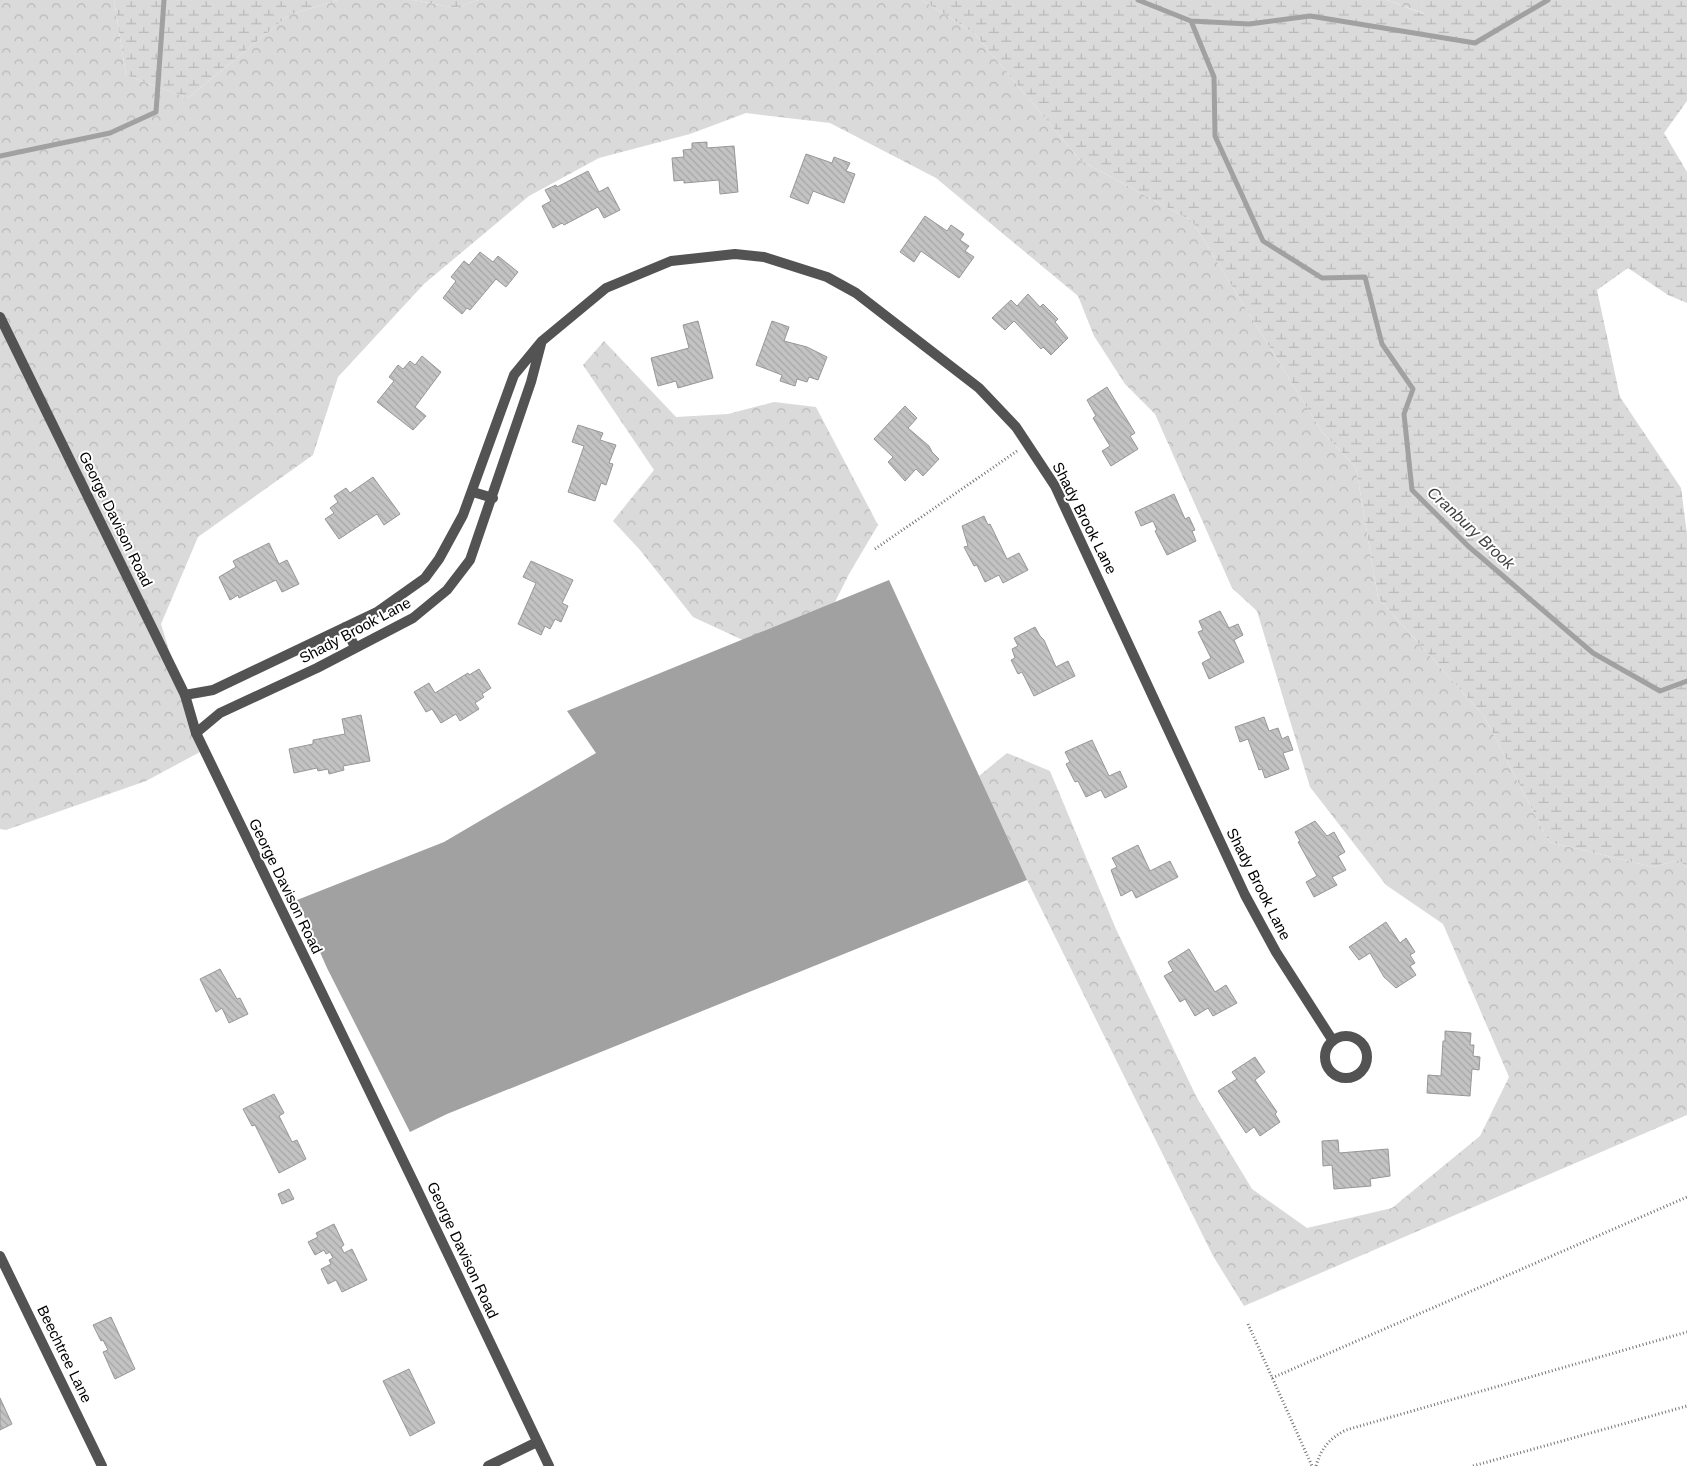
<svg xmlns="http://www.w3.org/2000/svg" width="1687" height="1466" font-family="Helvetica,sans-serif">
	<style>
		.forest { fill: url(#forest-crowns) }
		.wetland { fill: url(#wetland-marsh) }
		.water { fill: #a1a1a1 }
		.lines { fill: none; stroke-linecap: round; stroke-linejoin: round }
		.stream { stroke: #a1a1a1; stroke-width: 5 }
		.building { fill: url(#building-back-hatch); stroke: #979797 }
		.path { stroke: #757575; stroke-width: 3; stroke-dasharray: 1 2.5; stroke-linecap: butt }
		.minor { stroke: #535353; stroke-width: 10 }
		.tertiary { stroke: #535353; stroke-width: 10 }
		.labels { text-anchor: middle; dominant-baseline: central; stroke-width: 4; stroke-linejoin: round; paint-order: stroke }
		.street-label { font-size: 15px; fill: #000; stroke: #fff }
		.water-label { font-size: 16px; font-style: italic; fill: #424242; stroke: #fff }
	</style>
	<defs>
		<pattern id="forest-crowns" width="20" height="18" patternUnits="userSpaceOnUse" patternTransform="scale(1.25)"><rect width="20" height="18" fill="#dadada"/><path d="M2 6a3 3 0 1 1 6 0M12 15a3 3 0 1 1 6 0" fill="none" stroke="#b9b9b9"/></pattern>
		<pattern id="wetland-marsh" width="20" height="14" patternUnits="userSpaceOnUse" patternTransform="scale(1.25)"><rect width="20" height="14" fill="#dadada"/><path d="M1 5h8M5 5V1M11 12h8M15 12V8" fill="none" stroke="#b9b9b9"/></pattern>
		<pattern id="building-back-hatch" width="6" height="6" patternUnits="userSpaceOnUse" patternTransform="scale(1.25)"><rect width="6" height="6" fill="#c3c3c3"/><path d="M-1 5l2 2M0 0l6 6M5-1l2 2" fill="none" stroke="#a6a6a6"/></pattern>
	</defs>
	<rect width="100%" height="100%" fill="#fff"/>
	<!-- forest -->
	<path class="forest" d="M0,0h114l12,75 62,23 101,-83 49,-15h75l43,8 22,-8h444l52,33 106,127 112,61 130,211 34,35 22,131 106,118 65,126 104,25 26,-7 8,8v247l-443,191 -31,-50 -186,-376 -48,-104 28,-23 43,18 66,158 81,169 55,91 55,39 85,-20 88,-72 29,-59 -66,-153 -57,-39 -76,-98 -53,-176 -25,-23 -77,-174 -30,-30 -31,-48 -16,-40 -142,-118 -106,-55 -84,-10 -56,21 -91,24 -70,38 -105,88 -86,93 -25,78 -115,82 -37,87 39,128 -54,29 -140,49 -6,-1z
		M1387,0h34l4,14z
		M604,341l72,76 52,-3 46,-12 42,5 62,118 -29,49 -15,30 -87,38 -54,-25 -53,-67 -27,-29 41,-51 -71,-105z"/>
	<!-- wetland -->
	<path class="wetland" d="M114,0h224l-49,15 -101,83 -62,-23z
		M413,0h65l-22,8z
		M922,0h465l37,14 -3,-14h266v101l-23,32 23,39v131l-19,-8 -40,-27 -31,22 23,107 61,91 6,46v334l-8,-8 -26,7 -104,-25 -65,-126 -106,-118 -22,-131 -34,-35 -130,-211 -112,-61 -106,-127z"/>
	<!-- water -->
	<path class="water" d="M889,580l138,300 -580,234 -37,18 -83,-164 -30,-68 147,-58 152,-89 -29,-42z"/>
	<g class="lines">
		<!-- stream -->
		<path class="stream" d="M1138,0l53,21 23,56 1,59 48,105 59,37 43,-1 17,67 31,45 -9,25 8,76 56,56 125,107 67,38 27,-10
			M1191,21l58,3 61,-8 165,27 73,-43
			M0,156l110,-23 46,-21 8,-112"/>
	</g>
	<!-- building -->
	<path class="building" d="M707,142v6l27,-2 4,46 -18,2 -1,-14 -35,3v-3l-10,1 -2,-23 12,-1 -1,-7 9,-1v-6z
		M806,154l26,9 2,-6 16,6 -4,8 9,3 -11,29 -31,-12 -5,13 -18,-7z
		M588,171l11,21 9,-5 12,23 -16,8 -6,-11 -34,18 -2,-2 -9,5 -11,-22 9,-5 -6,-11 11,-5 1,2z
		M925,216l22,15 4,-6 13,9 -4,6 9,6 -4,5 9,6 -15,21 -38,-27 -7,11 -14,-10z
		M480,252l13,10 5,-6 20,16 -12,15 -10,-8 -26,31 -3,-2 -5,6 -19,-16 13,-17 -5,-4 13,-16 5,4z
		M1028,294l12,13 3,-3 15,15 -3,3 13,16 -17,17 -8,-8 -2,2 -27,-28 -9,9 -13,-12 19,-18 6,6z
		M698,321l15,57 -35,10 -2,-7 -18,5 -7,-28 38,-10 -6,-23z
		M772,321l17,6 -5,14 23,6 20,10 -9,23 -9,-3 -2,5 -10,-3 -2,7 -15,-5 2,-6 -26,-10z
		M422,356l19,16 -26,35 11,9 -13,14 -36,-28 17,-21 -5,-4 9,-12 5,4 7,-8 5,4z
		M1107,387l28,46 -5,3 8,13 -27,17 -9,-15 8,-5 -17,-28 3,-2 -9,-16z
		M905,406l12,12 -9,10 21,18 3,6 7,7 -16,17 -7,-7 -11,12 -17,-19 5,-5 -19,-18z
		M578,425l25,8 -3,7 16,5 -7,18 4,1 -7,21 -5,-2 -6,18 -27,-9 16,-46 -12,-4z
		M373,477l27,37 -16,11 -7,-11 -38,25 -14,-20 9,-6 -4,-5 8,-6 -4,-6 12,-8 4,5z
		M1174,494l11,25 4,-2 6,13 -3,1 4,10 -29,14 -12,-24 2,-1 -4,-9 -12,5 -6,-14z
		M984,516l4,9 2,-1 17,35 12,-6 9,17 -25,13 -4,-8 -14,7 -8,-17 -3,1 -10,-19 4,-1 -6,-20z
		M269,543l10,21 8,-4 12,24 -17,8 -6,-12 -37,18 -1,-3 -8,5 -11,-23 17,-10 -3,-6z
		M531,561l42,19 -11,23 6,3 -7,16 -6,-3 -5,10 -5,-3 -4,9 -23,-11 18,-41 -13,-6z
		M1220,611l9,17 9,-4 5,11 -9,5 10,22 -35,17 -7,-16 9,-5 -13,-26 5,-2 -4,-9z
		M1035,627l5,9 4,4 12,27 12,-6 7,15 -41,20 -12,-24 -4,2 -7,-14 4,-2 -3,-9 6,-3 -4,-8z
		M479,669l12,19 -9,6 2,3 -9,6 4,6 -19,12 -4,-7 -15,9 -9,-14 -6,3 -12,-20 15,-9 6,10 33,-20 1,2z
		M361,715l9,46 -27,5 1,4 -15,4 -1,-5 -10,2 -1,-3 -23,5 -5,-24 24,-5v-4l32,-6 -3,-15z
		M1264,717l5,14 9,-3 4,11 6,-3 5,14 -10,3 6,16 -24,9 -3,-9 -3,1 -11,-31 -8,3 -5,-15z
		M1092,740l17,36 11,-5 7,16 -22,11 -4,-8 -15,7 -8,-16 -3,1 -9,-18 4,-2 -5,-10z
		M1315,821l12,15 7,-4 11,20 -7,4 8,14 -14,7 5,8 -23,12 -8,-15 11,-6 -19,-34 2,-1 -5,-9z
		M1138,845l12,26 20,-10 8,16 -42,21 -4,-8 -11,6 -10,-26 6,-3 -5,-9z
		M1386,922l14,21 6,-5 9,14 -5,3 5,8 -5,3 6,9 -20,13 -12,-11 -14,-24 -11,7 -10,-13z
		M1189,949l26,43 11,-7 11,18 -24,13 -5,-8 -13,8 -10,-17 -5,3 -16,-26 9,-5 -5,-9z
		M220,969l17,30 3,-1 8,16 -19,9 -7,-15 -6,4 -16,-33z
		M1445,1031l26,2 -1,12h4l-1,11 7,1 -1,13 -7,-1 -2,27 -43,-3 1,-18 13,1 2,-35h2z
		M1255,1057l10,15 -10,8 22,32 -2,2 5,8 -20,14 -6,-9 -8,6 -28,-42 19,-12 -5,-7z
		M274,1094l10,19 -5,3 13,26 5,-2 9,19 -27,14 -24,-48 -3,1 -9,-17z
		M1338,1140l1,13 49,-4 2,27 -20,3 1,7 -37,3 -2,-24 -9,1 -1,-25z
		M289,1189l5,10 -12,5 -4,-10z
		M334,1224l10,21 -3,2 3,6 8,-4 15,31 -25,12 -6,-12 -8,4 -7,-15 10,-5 -2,-4 4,-2 -3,-6 -4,2 -2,-4 -9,5 -7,-13 10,-5 -2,-4z
		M111,1317l24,52 -20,10 -12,-27 5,-2 -5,-10 -2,1 -8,-16z
		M409,1369l26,54 -25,13 -27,-55z
		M0,1398l12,26 -12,6z"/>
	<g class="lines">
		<!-- path -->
		<path class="path" d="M875,549l142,-98
			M1248,1324l64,142
			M1272,1378l415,-181
			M1316,1466c5,-18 14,-28 30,-36l341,-98
			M1473,1466l214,-60"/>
		<!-- minor -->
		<path class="minor" d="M473,492l20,6
			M345,627l10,20
			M185,695l28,-5 164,-78 48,-34 14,-19 24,-44 51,-140 28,-34 64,-53 65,-27 64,-7 29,3 63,20 29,16 123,95 37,39 39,59 190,409 31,57 57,89
			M196,733l24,-20 97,-45 96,-50 34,-28 23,-30 61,-178 10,-38
			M1325 1057a21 21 0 1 1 42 0a21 21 0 1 1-42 0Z
			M0,1256l102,210
			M488,1466l49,-24"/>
		<!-- tertiary -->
		<path class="tertiary" d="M0,317l185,378 11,38 219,452 134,281"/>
	</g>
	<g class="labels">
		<!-- street labels -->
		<g class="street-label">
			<text transform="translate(1085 518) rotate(63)">Shady Brook Lane</text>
			<text transform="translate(116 519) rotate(64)">George Davison Road</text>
			<text transform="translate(355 630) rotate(-28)">Shady Brook Lane</text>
			<text transform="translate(1259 884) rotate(63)">Shady Brook Lane</text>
			<text transform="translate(286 886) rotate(64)">George Davison Road</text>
			<text transform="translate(463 1250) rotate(65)">George Davison Road</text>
			<text transform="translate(65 1354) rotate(64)">Beechtree Lane</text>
		</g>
		<!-- water labels -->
		<g class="water-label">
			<text transform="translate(1471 528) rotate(43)">Cranbury Brook</text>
		</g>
	</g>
</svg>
